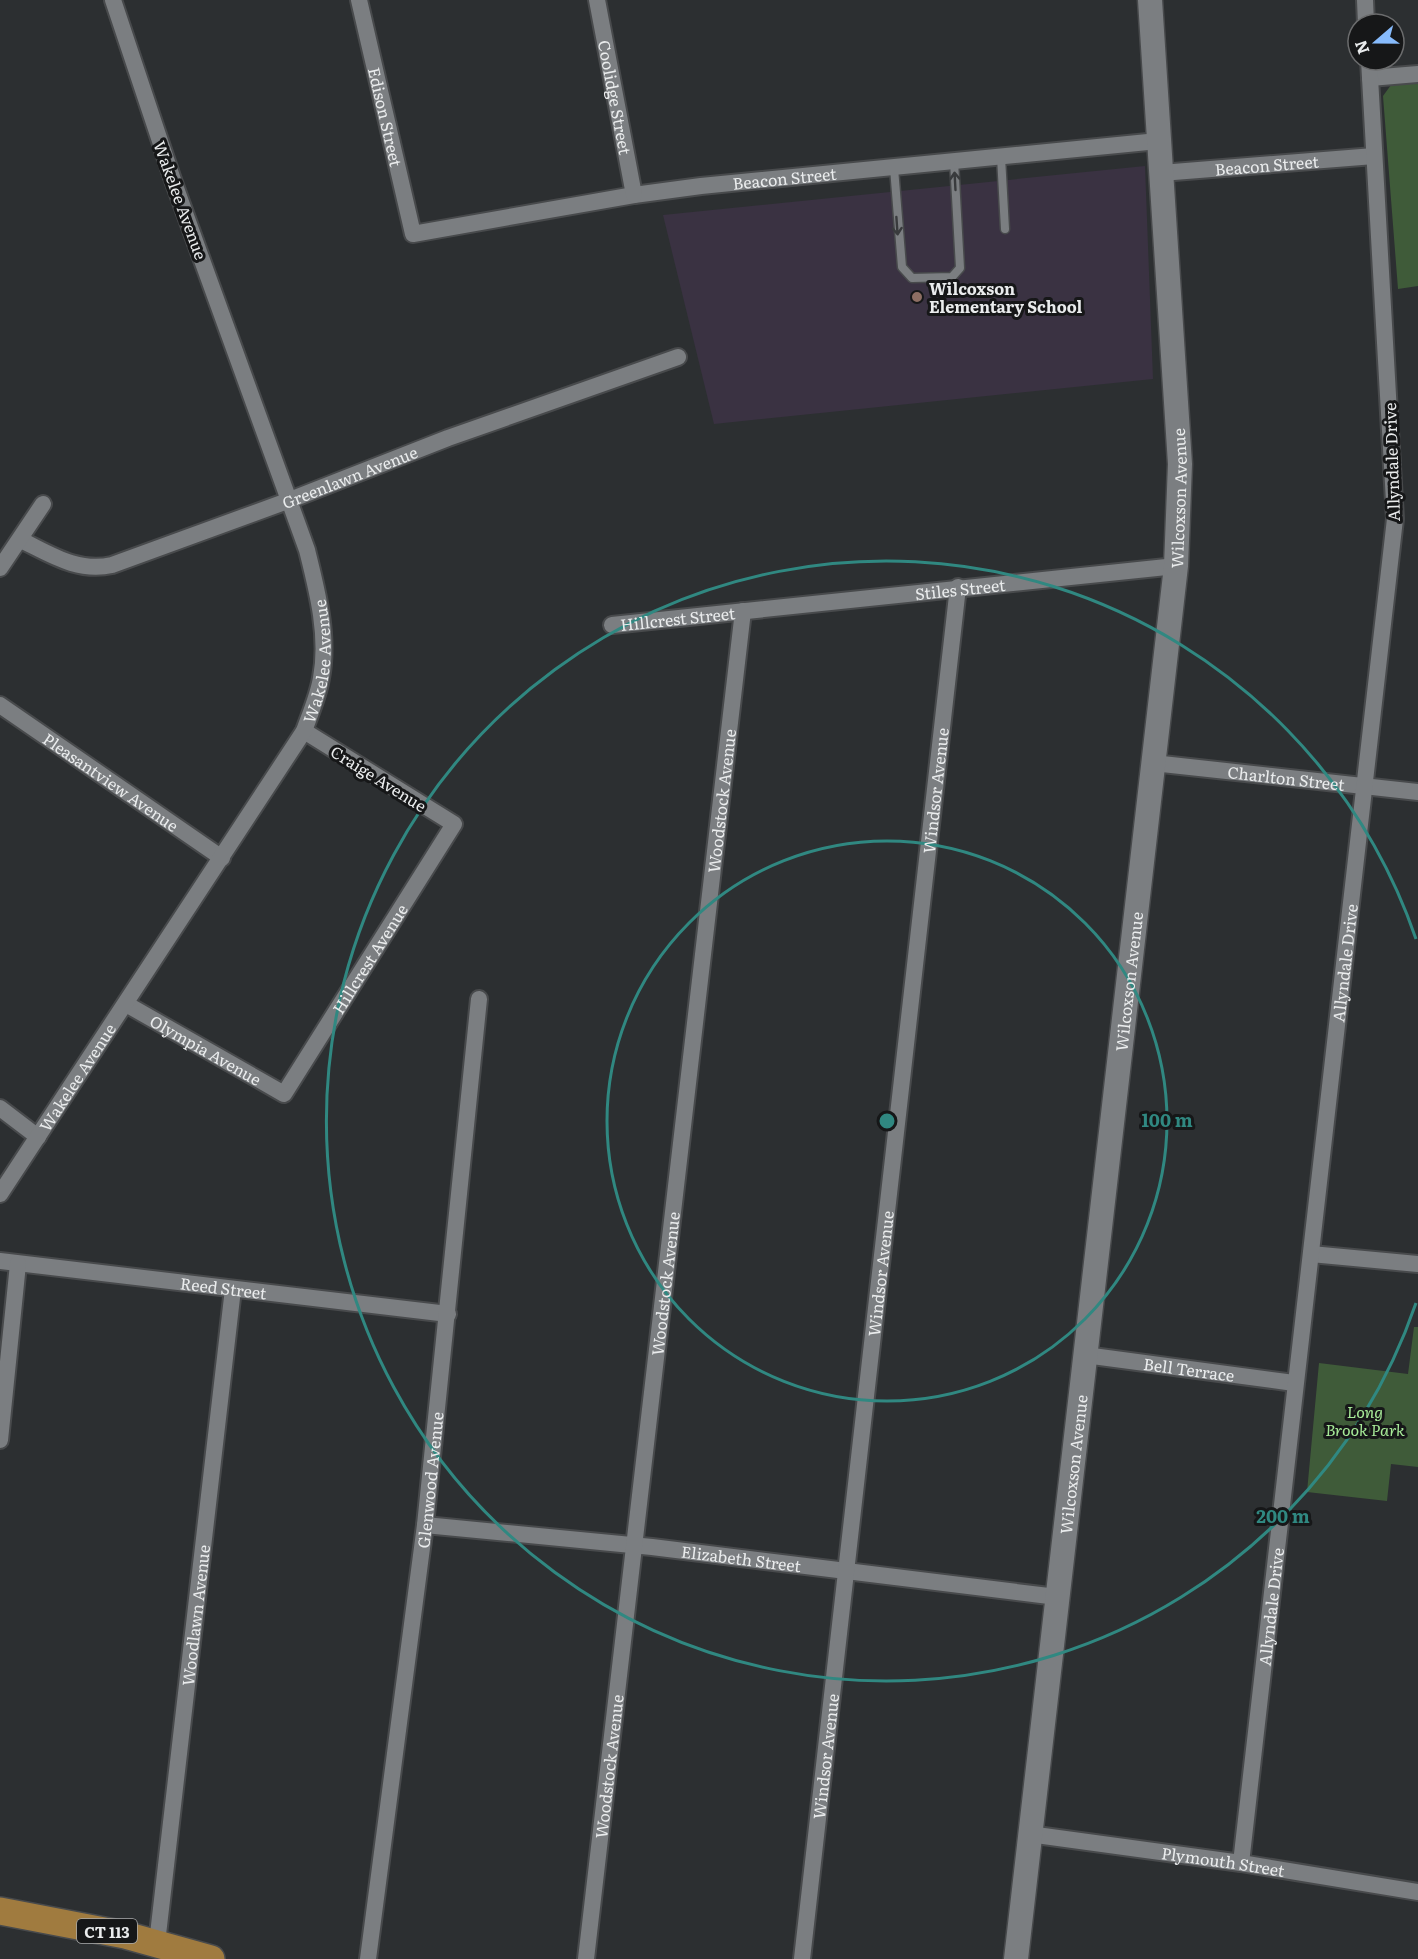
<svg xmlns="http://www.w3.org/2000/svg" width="1418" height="1959" font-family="Literata,serif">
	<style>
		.education { fill: #3a3242 }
		.green { fill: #3f5b39 }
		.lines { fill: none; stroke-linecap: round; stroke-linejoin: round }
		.lane-casing { stroke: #484a4c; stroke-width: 11 }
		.street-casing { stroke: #484a4c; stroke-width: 20 }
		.secondary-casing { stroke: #484a4c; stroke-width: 27 }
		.primary-casing { stroke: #484a4c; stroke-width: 30 }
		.lane { stroke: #7b7e81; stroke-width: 8 }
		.street { stroke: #7b7e81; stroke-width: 16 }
		.secondary { stroke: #7b7e81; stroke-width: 24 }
		.primary { stroke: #a07b3f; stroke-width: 27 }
		.oneway { stroke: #393b3d }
		.ring { fill: none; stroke: #308881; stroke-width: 3 }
		.education-dot { fill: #8d6e63; stroke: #161718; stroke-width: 2 }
		.labels { text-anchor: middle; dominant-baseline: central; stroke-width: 6; stroke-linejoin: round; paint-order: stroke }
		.shield { fill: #161718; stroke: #aaacad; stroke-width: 1.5 }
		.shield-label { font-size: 15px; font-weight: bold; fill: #eaeced }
		.street-label { font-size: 16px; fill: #eaeced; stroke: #161718 }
		.poi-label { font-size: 16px; font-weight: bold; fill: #eaeced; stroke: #161718; text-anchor: start }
		.park-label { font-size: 16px; font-style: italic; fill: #a7eb98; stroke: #161718 }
		.centre { fill: #308881; stroke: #161718; stroke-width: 3 }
		.ring-label { font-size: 18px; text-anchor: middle; font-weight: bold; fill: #308881; stroke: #161718; stroke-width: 6; stroke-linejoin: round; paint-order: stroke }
	</style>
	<rect width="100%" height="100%" fill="#2c2f31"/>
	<!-- education -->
	<path class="education" d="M1145,166l8,213 -439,45 -51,-209z"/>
	<!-- green -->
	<path class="green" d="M1418,83v203l-20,3 -15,-193 8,-11z
		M1414,1327h4v140l-27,-3 -4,37 -80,-9 12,-129 89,11z"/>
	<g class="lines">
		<defs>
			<path id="lane" d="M1001,157l4,72
				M894,168l8,99 10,11 40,-1 8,-9 -6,-107"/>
			<g id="street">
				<path id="s1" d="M359,0l54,234 221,-39 67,-9 457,-45"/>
				<path id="s2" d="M597,0l37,195"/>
				<path d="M1365,0l1,24"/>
				<path d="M1370,78l48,-4"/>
				<path id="s3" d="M1161,173l213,-17"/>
				<path id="s4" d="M21,540c29,14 57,33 91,25l178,-65 158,-62 230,-81"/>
				<path d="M0,568l43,-64"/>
				<path id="s5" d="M612,625l564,-59"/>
				<path id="s6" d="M0,705l222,153"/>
				<path id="s7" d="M1153,763l265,29"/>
				<path id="s8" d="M126,1004l158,90 170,-270 -150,-93"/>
				<path d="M0,1108l38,29"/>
				<path id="s9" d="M0,1194l304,-463c6,-17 14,-35 17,-53 8,-42 -4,-88 -14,-128l-134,-370 -60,-180"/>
				<path d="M1311,1254l107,10"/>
				<path id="s10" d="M0,1261l448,53"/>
				<path id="s11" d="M1085,1355l209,28"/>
				<path d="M0,1440l18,-176"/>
				<path id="s12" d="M425,1525l227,22 405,50"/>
				<path id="s13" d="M1029,1834l212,29 177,29"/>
				<path id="s14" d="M1241,1863l154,-1344 -26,-459"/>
				<path id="s15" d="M157,1943l76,-654"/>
				<path id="s16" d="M368,1959l57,-434 54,-526"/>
				<path id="s17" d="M586,1959l157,-1348"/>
				<path id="s18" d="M802,1959l156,-1372"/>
			</g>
			<g id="secondary">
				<path id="s19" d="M1016,1959l160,-1393 4,-102 -30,-464"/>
			</g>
			<path id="primary" d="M0,1911l125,24 86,24"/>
		</defs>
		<!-- lane casing -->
		<use href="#lane" class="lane-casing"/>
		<!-- street casing -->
		<use href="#street" class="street-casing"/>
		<!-- secondary casing -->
		<use href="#secondary" class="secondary-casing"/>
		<!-- primary casing -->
		<use href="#primary" class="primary-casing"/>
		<!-- lane -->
		<use href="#lane" class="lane"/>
		<!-- street -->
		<use href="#street" class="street"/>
		<!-- secondary -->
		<use href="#secondary" class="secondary"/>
		<!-- primary -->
		<use href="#primary" class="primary"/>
	</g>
	<!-- one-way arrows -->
	<defs><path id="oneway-shaft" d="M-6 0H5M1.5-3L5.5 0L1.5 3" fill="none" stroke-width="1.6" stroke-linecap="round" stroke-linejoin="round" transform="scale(1.5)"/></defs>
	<g class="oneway">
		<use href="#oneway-shaft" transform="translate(955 181) rotate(-93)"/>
		<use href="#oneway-shaft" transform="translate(897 226) rotate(86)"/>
	</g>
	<!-- distance rings -->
	<g class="ring">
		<circle cx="887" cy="1121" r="280"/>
		<path d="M1416 1303A560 560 0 1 1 1416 939"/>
	</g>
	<!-- markers -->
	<circle class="education-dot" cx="917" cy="297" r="6"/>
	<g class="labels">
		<!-- shield labels -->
		<rect class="shield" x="77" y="1919" width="60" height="24" rx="4.5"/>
		<g class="shield-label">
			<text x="107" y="1931">CT 113</text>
		</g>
		<!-- street labels -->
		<g class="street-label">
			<text stroke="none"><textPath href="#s2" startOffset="99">Coolidge Street</textPath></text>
			<text stroke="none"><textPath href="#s1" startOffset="120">Edison Street</textPath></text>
			<text stroke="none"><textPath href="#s3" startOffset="106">Beacon Street</textPath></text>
			<text stroke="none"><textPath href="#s1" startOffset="616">Beacon Street</textPath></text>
			<text transform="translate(181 200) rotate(70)">Wakelee Avenue</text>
			<text transform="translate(1391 462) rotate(-92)">Allyndale Drive</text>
			<text stroke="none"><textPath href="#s4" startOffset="350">Greenlawn Avenue</textPath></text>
			<text stroke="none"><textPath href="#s19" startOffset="1470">Wilcoxson Avenue</textPath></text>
			<text stroke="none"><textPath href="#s5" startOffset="350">Stiles Street</textPath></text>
			<text stroke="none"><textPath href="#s5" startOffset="66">Hillcrest Street</textPath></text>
			<text stroke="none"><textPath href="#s9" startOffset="626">Wakelee Avenue</textPath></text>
			<text stroke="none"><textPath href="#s7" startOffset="134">Charlton Street</textPath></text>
			<text transform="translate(379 778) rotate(32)">Craige Avenue</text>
			<text stroke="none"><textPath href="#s6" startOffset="135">Pleasantview Avenue</textPath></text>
			<text stroke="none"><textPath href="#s18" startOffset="1176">Windsor Avenue</textPath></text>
			<text stroke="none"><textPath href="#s17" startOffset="1166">Woodstock Avenue</textPath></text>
			<text stroke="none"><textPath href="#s8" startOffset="342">Hillcrest Avenue</textPath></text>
			<text stroke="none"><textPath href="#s14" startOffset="906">Allyndale Drive</textPath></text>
			<text stroke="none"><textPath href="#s19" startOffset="984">Wilcoxson Avenue</textPath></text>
			<text stroke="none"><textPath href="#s8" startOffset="92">Olympia Avenue</textPath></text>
			<text stroke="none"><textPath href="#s9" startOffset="140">Wakelee Avenue</textPath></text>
			<text stroke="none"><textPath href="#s18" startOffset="690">Windsor Avenue</textPath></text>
			<text stroke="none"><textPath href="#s17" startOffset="680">Woodstock Avenue</textPath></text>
			<text stroke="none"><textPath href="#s10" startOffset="225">Reed Street</textPath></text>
			<text stroke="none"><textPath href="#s11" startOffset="105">Bell Terrace</textPath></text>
			<text stroke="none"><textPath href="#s19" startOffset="498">Wilcoxson Avenue</textPath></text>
			<text stroke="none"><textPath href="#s16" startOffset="483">Glenwood Avenue</textPath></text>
			<text stroke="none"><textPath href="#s12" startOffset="318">Elizabeth Street</textPath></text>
			<text stroke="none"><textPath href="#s14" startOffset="258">Allyndale Drive</textPath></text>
			<text stroke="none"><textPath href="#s15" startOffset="330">Woodlawn Avenue</textPath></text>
			<text stroke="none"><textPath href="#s18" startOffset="204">Windsor Avenue</textPath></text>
			<text stroke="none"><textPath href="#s17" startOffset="194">Woodstock Avenue</textPath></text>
			<text stroke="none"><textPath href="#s13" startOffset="196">Plymouth Street</textPath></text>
		</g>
		<!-- poi labels -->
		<g class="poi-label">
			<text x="929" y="288">Wilcoxson<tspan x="929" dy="18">Elementary School</tspan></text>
		</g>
		<!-- park labels -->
		<g class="park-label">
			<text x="1365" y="1411">Long<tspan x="1365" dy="18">Brook Park</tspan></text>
		</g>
	</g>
	<circle cx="887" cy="1121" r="9" class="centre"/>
	<g class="ring-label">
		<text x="1167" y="1127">100 m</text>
		<text x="1283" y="1523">200 m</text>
	</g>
	<!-- north arrow -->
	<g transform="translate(1376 42) rotate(250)"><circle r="28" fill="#161718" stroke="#6b6c6d" stroke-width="1.5"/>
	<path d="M0-4.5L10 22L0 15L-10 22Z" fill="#87bbfc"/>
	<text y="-9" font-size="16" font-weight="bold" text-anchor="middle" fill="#eaeced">N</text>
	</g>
</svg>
